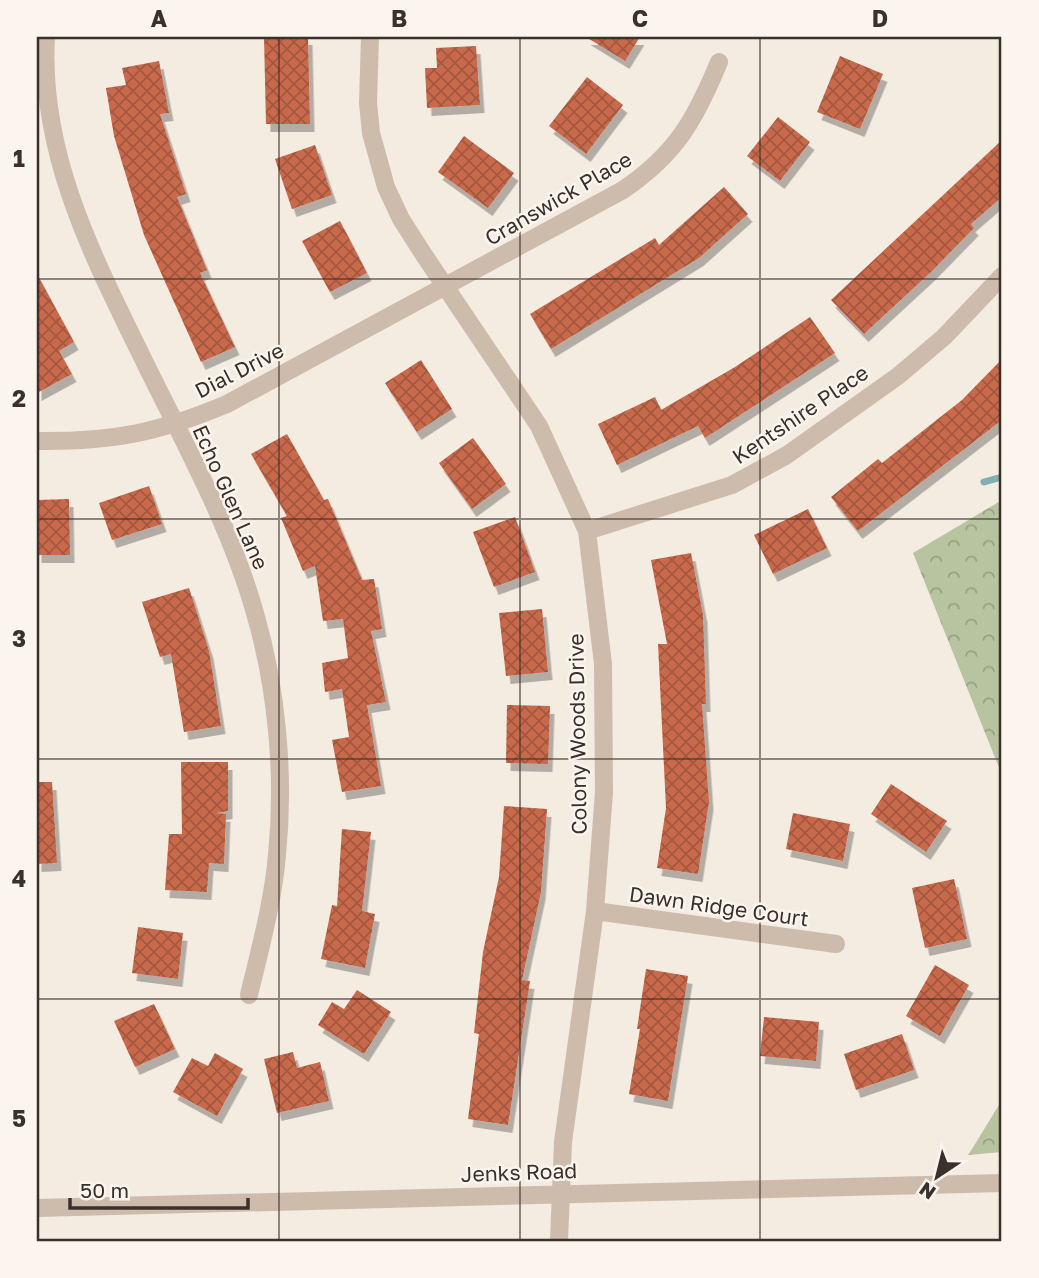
<svg xmlns="http://www.w3.org/2000/svg" width="1039" height="1278" font-family="'Golos Text',sans-serif">
	<style>
		.park { fill: url(#park-crowns) }
		.lines { fill: none; stroke-linecap: round; stroke-linejoin: round }
		.stream { stroke: #7fb0b2; stroke-width: 7 }
		.building { fill: url(#building-cross-hatch); filter: url(#shadow) }
		.minor { stroke: #cdbbac; stroke-width: 18 }
		.grid { fill: none; stroke: #3b302b; stroke-width: 2; stroke-opacity: 0.55 }
		.labels { text-anchor: middle; dominant-baseline: central; stroke-width: 5; stroke-linejoin: round; paint-order: stroke }
		.street-label { font-size: 21px; fill: #3b302b; stroke: #fbf5ee }
		.neatline { fill: none; stroke: #3b302b; stroke-width: 2.5 }
		.grid-label { font-size: 23px; text-anchor: middle; font-weight: bold; fill: #3b302b }
	</style>
	<defs>
		<pattern id="park-crowns" width="20" height="18" patternUnits="userSpaceOnUse" patternTransform="scale(1.75)"><rect width="20" height="18" fill="#b8c4a0"/><path d="M2 6a3 3 0 1 1 6 0M12 15a3 3 0 1 1 6 0" fill="none" stroke="#97a083"/></pattern>
		<pattern id="building-cross-hatch" width="8" height="8" patternUnits="userSpaceOnUse" patternTransform="scale(1.75)"><rect width="8" height="8" fill="#c8694b"/><path d="M0 0l8 8M0 8l8-8" fill="none" stroke="#a4573f"/></pattern>
		<filter id="shadow"><feDropShadow dx="4.5" dy="8" stdDeviation="0" flood-color="#0004"/></filter>
	</defs>
	<rect width="100%" height="100%" fill="#f4ebe1"/>
	<!-- park -->
	<path class="park" d="M1002,500v275l-89,-222z
		M1002,1100v52l-34,3 4,-6z"/>
	<g class="lines">
		<!-- stream -->
		<path class="stream" d="M984,482l18,-5"/>
	</g>
	<!-- building -->
	<path class="building" d="M264,37h44l2,87h-44z
		M586,37h54l-15,24z
		M476,46l4,59 -53,3 -2,-40h12l-1,-20z
		M840,56l43,18 -23,55 -43,-17z
		M159,61l10,52 -9,1 26,80 -9,3 30,73 -7,3 35,74 -34,15 -57,-127 -30,-99 -8,-48 20,-3 -4,-17z
		M587,77l36,28 -37,49 -37,-28z
		M778,117l32,25 -30,39 -33,-25z
		M464,136l50,37 -26,35 -50,-36z
		M1002,140v57l-31,27 3,4 -43,44 -67,62 -33,-34z
		M315,145l17,50 -40,14 -17,-50z
		M724,187l24,27 -49,44 -148,91 -21,-35 125,-76 4,7z
		M340,221l27,52 -37,19 -28,-51z
		M37,274l37,68 -15,9 13,23 -35,19z
		M810,317l25,36 -130,85 -7,-12 -81,39 -19,-41 57,-27 6,13 74,-43z
		M1002,359v61l-144,111 -27,-34 47,-38 4,4 80,-63z
		M421,360l31,49 -35,23 -32,-49z
		M287,434l37,66 4,-1 34,81 12,-1 8,50 -11,2 15,71 -19,3 14,81 -39,6 -10,-52 17,-3 -7,-48 -17,3 -3,-29 26,-5 -5,-39 -20,2 -8,-55 -12,5 -22,-53 6,-2 -36,-62z
		M473,438l33,46 -34,25 -33,-46z
		M149,486l13,38 -50,16 -13,-37z
		M69,499l1,56h-33v-55z
		M808,509l19,39 -54,26 -19,-39z
		M515,517l20,55 -41,15 -21,-55z
		M691,553l12,62 3,89h-4l7,98 -11,72 -41,-6 9,-60 -8,-164h9l-16,-84z
		M189,588l20,63 12,75 -37,6 -13,-78 -11,3 -18,-55z
		M542,609l6,63 -42,4 -7,-63z
		M507,705l43,1 -2,58 -42,-1z
		M181,762h47v49l-12,2 10,1 -2,50 -15,-1 -2,29 -42,-2 4,-56h13z
		M37,782h15l5,81 -20,1z
		M891,784l56,37 -21,31 -55,-38z
		M504,806l43,3 -6,83 -19,88 8,1 -22,144 -40,-6 11,-85 -5,-1 9,-81 16,-75z
		M793,813l57,11 -7,37 -57,-12z
		M342,829l29,3 -9,79 13,3 -10,54 -44,-9 11,-54 5,1z
		M954,879l13,60 -42,9 -13,-60z
		M138,927l45,6 -5,46 -46,-6z
		M935,965l34,20 -29,51 -34,-20z
		M646,969l42,7 -20,125 -39,-7 11,-65h-3z
		M357,990l34,22 -27,42 -46,-29 14,-23 12,7z
		M154,1004l21,45 -40,18 -21,-46z
		M764,1017l55,5 -3,39 -56,-5z
		M902,1034l12,36 -58,20 -12,-36z
		M293,1052l4,16 23,-6 9,39 -52,12 -13,-54z
		M215,1053l28,16 -26,47 -44,-24 19,-34 16,8z"/>
	<g class="lines">
		<!-- minor -->
		<path class="minor" d="M46,37c-7,120 50,225 101,330 39,79 84,161 108,246 22,76 30,163 22,242 -4,47 -17,94 -28,140
			M370,37l-2,66 3,30 15,54 15,32 23,36 115,171 48,105 16,133 1,128 -9,119 -32,231 -4,99
			M37,441c74,1 121,-8 190,-37l396,-214c53,-36 72,-70 96,-128
			M587,531l145,-46 55,-30 111,-79 46,-39 58,-61
			M595,911l241,33
			M37,1208l965,-25"/>
	</g>
	<!-- grid -->
	<path class="grid" d="M279,37v1204M520,37v1204M760,37v1204M37,279h965M37,519h965M37,759h965M37,999h965"/>
	<g class="labels">
		<!-- street labels -->
		<g class="street-label">
			<text transform="translate(558 198) rotate(-30)">Cranswick Place</text>
			<text transform="translate(239 370) rotate(-27)">Dial Drive</text>
			<text transform="translate(800 414) rotate(-34)">Kentshire Place</text>
			<text transform="translate(231 497) rotate(66)">Echo Glen Lane</text>
			<text transform="translate(577 734) rotate(-91)">Colony Woods Drive</text>
			<text transform="translate(719 906) rotate(8)">Dawn Ridge Court</text>
			<text transform="translate(519 1172) rotate(-2)">Jenks Road</text>
		</g>
	</g>
	<!-- border -->
	<rect width="1039" height="1278" fill="none" stroke="#fbf5ee" stroke-width="77"/>
	<!-- north arrow -->
	<g transform="translate(937 1177) rotate(215)" stroke="#fbf5ee" stroke-width="5" paint-order="stroke">
	<path d="M0-5L12 26L0 18L-12 26Z" fill="#3b302b"/>
	<text y="-10" font-size="19" font-weight="bold" text-anchor="middle" fill="#3b302b">N</text>
	</g>
	<!-- scale -->
	<path d="M70 1198v10h178v-10" fill="none" stroke="#3b302b" stroke-width="3.5"/>
	<text x="80" y="1198" font-size="21" fill="#3b302b" stroke="#fbf5ee" stroke-width="5" paint-order="stroke">50 m</text>
	<rect x="38" y="38" width="962" height="1202" class="neatline"/>
	<g class="grid-label">
		<text x="159" y="27">A</text>
		<text x="399" y="27">B</text>
		<text x="640" y="27">C</text>
		<text x="880" y="27">D</text>
		<text x="19" y="167">1</text>
		<text x="19" y="407">2</text>
		<text x="19" y="647">3</text>
		<text x="19" y="887">4</text>
		<text x="19" y="1127">5</text>
	</g>
</svg>
